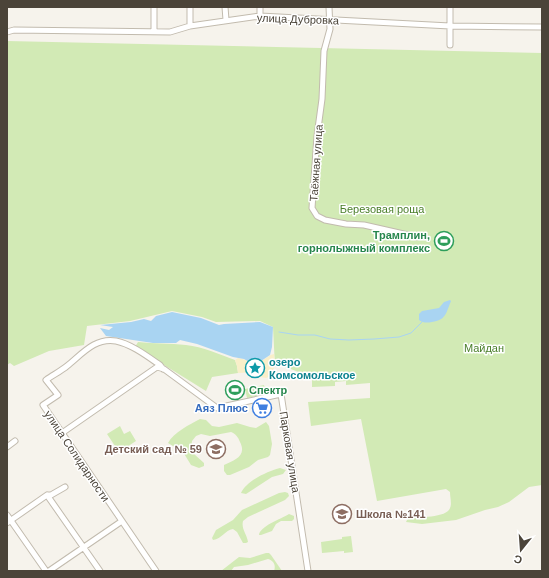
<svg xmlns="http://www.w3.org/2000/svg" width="549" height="578" font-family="Arial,sans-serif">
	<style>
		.green { fill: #d2eab5 }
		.sand { fill: #f9efc9 }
		.water { fill: #a9d4f2 }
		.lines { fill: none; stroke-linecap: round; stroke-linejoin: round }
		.stream { stroke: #a9d4f2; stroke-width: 1 }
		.minor-casing { stroke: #c2bbae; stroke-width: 7 }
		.minor { stroke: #fff; stroke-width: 5 }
		.labels { text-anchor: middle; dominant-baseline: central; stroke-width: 3; stroke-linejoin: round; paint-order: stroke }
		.street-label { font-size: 11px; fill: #4b4439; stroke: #fff }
		.park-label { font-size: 11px; fill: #4a7f2a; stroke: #fff }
		.leisure-label { font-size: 11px; font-weight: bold; fill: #27864d; stroke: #fff; text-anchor: end }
		.culture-label { font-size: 11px; font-weight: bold; fill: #0d838f; stroke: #fff; text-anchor: start }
		.shop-label { font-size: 11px; font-weight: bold; fill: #366cbe; stroke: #fff; text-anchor: end }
		.education-label { font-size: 11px; font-weight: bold; fill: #785e54; stroke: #fff; text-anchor: end }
	</style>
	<rect width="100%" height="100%" fill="#f6f3ec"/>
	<!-- green -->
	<path class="green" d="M7,41l535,12v432l-13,2 -20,15 -11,5 -13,3 -29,10 -34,4 -16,-2 2,-4c9,-1 39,0 42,-10 2,-4 0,-11 0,-16l-4,-3 -69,12 -16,-82 -50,7 -3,-24 62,-4v-15l-24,2v-4l-11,1v4l-23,1v-10l-32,-12 -5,2 -2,-40 -13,-6 -44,1 -14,-5 -30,-6 -42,10 -43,5 -3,19 -35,6 -35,15 -4,-3 -3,2z
		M138,342c16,2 32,1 48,3 17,2 33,9 49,15l2,6 1,7 -26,4 -6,14 -71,-44z
		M264,385l2,9 -19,4 -2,-9z
		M200,419l6,1 6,6 7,1 18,-4 13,4 6,1 10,-6 3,4 3,18 -2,11 -2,2 -10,3 -9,7 -19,8h-3l-3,-4v-6c11,-5 23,-9 16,-23 -2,-5 -4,-8 -9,-10l-21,4 -9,-2 -5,2 -4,5 -1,8 3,5 10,9v3l-5,2 -8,-3 -8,-13 -15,-9c6,-11 21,-18 32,-24z
		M120,426l4,8 6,-3 6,10 -17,11 -12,-18z
		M280,468l6,2 -3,4 -11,3 -26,17 -5,-1c5,-12 27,-22 39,-25z
		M285,492l3,1 1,3 -4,4 -37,17 -5,4c-2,8 4,13 5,21l-2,1h-3l-6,-11 -4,-3c-8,1 -11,10 -20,11l-1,-2 4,-8 17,-10 9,-10 37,-17z
		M289,514l5,2v3l-2,2h-11l-5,3 -4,7 -11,4h-2c1,-9 22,-16 30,-21z
		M351,536l2,16 -9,1v-2l-22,2 -1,-11 21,-3v-2z
		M266,553h3l2,2 11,16h-8c2,-6 0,-10 -6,-12l-20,6 -14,2 -3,4h-10l18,-14 11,1z"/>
	<!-- sand -->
	<path class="sand" d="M274,354l1,11 -4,11 -5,2 -6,-1 -2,-4 -2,-1 -18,1 -1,-7 -2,-6 3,-2c9,1 16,8 25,2 4,-2 6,-5 11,-6z"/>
	<!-- water -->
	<path class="water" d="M450,300l1,1c-5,12 -5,19 -19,21 -5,1 -9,1 -13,-2v-6l3,-3 17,-3 5,-6z
		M172,312l29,6 18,7 5,-1 36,-2 13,5 -1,20 -2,8 -9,6 -10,2 -7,-4 -11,-2 -36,-13 -17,-4 -4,3h-23l-47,-7 -6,-8 9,2 4,-3 -13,-2 31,-3 13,-3 7,2 5,-5z"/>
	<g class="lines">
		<!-- stream -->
		<path class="stream" d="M279,332l19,3h17l15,4 19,1 25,-1 25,-2 12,-4 11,-11"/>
		<defs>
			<path id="minor" d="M154,7v25
				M190,7v19
				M225,7l1,13
				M260,7v9
				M329,7l1,22 -6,22 -2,48 -5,37 -5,72 5,8 8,4 21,4 18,1 53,12
				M7,32l7,-2 156,2 20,-6 70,-10 190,10 92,1
				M450,45v-38
				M62,433l95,-66 7,2 53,39 64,-14 27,177
				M7,447l8,-6
				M47,495l53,76
				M7,515l39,56
				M7,523l40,-28h4l14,-8
				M49,571l73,-50
				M156,571l-113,-166 15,-10 -12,-15c7,-5 15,-9 21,-14 14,-11 28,-29 49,-25 15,3 31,15 44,24l3,4"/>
		</defs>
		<!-- minor casing -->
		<use href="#minor" class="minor-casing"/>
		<!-- minor -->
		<use href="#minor" class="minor"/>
	</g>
	<!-- icons -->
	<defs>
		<symbol id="stadium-ring" viewBox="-11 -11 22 22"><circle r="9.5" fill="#fff" stroke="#2e9e5b" stroke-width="1.5"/><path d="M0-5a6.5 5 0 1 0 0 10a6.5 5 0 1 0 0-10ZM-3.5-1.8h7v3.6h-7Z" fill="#2e9e5b"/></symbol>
		<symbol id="sight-ring" viewBox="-11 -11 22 22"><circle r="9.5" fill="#fff" stroke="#0f9aa8" stroke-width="1.5"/><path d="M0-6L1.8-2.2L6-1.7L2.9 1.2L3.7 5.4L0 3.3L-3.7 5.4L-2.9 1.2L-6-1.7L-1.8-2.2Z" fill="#0f9aa8"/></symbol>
		<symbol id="supermarket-ring" viewBox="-11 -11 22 22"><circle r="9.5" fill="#fff" stroke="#3f7fe0" stroke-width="1.5"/><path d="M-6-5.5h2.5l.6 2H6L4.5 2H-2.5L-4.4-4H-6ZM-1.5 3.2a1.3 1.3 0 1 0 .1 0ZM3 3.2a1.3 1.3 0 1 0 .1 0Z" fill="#3f7fe0"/></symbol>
		<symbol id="school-ring" viewBox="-11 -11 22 22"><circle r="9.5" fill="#fff" stroke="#8d6e63" stroke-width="1.5"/><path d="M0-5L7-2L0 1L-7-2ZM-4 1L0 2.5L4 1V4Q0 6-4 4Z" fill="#8d6e63"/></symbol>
	</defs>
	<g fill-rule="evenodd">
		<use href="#stadium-ring" x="433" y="230" width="22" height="22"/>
		<use href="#sight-ring" x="244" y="357" width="22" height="22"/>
		<use href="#stadium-ring" x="224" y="379" width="22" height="22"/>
		<use href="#supermarket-ring" x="251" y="397" width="22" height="22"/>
		<use href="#school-ring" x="205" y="438" width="22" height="22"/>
		<use href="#school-ring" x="331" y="503" width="22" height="22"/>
	</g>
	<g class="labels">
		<!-- street labels -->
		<g class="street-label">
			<text transform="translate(298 19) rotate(2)">улица Дубровка</text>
			<text transform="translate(316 163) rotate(-86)">Таёжная улица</text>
			<text transform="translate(290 452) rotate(81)">Парковая улица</text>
			<text transform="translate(77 456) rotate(56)">улица Солидарности</text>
		</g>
		<!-- park labels -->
		<g class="park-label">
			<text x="382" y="209">Березовая роща</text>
			<text x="484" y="348">Майдан</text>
		</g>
		<!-- leisure labels -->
		<g class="leisure-label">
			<text x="430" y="235">Трамплин,<tspan x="430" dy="13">горнолыжный комплекс</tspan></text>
			<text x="249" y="390" text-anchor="start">Спектр</text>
		</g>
		<!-- culture labels -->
		<g class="culture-label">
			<text x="269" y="362">озеро<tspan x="269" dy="13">Комсомольское</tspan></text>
		</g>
		<!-- shop labels -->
		<g class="shop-label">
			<text x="248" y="408">Аяз Плюс</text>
		</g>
		<!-- education labels -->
		<g class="education-label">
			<text x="202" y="449">Детский сад № 59</text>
			<text x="356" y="514" text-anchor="start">Школа №141</text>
		</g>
	</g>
	<!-- border -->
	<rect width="549" height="578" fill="none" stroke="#4b4439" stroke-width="16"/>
	<!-- north arrow -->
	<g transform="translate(521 550) rotate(197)" stroke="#ffffff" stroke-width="3" paint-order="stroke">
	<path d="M0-3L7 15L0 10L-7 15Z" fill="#4b4439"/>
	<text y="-6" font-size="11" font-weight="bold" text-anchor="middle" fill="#4b4439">С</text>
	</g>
</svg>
